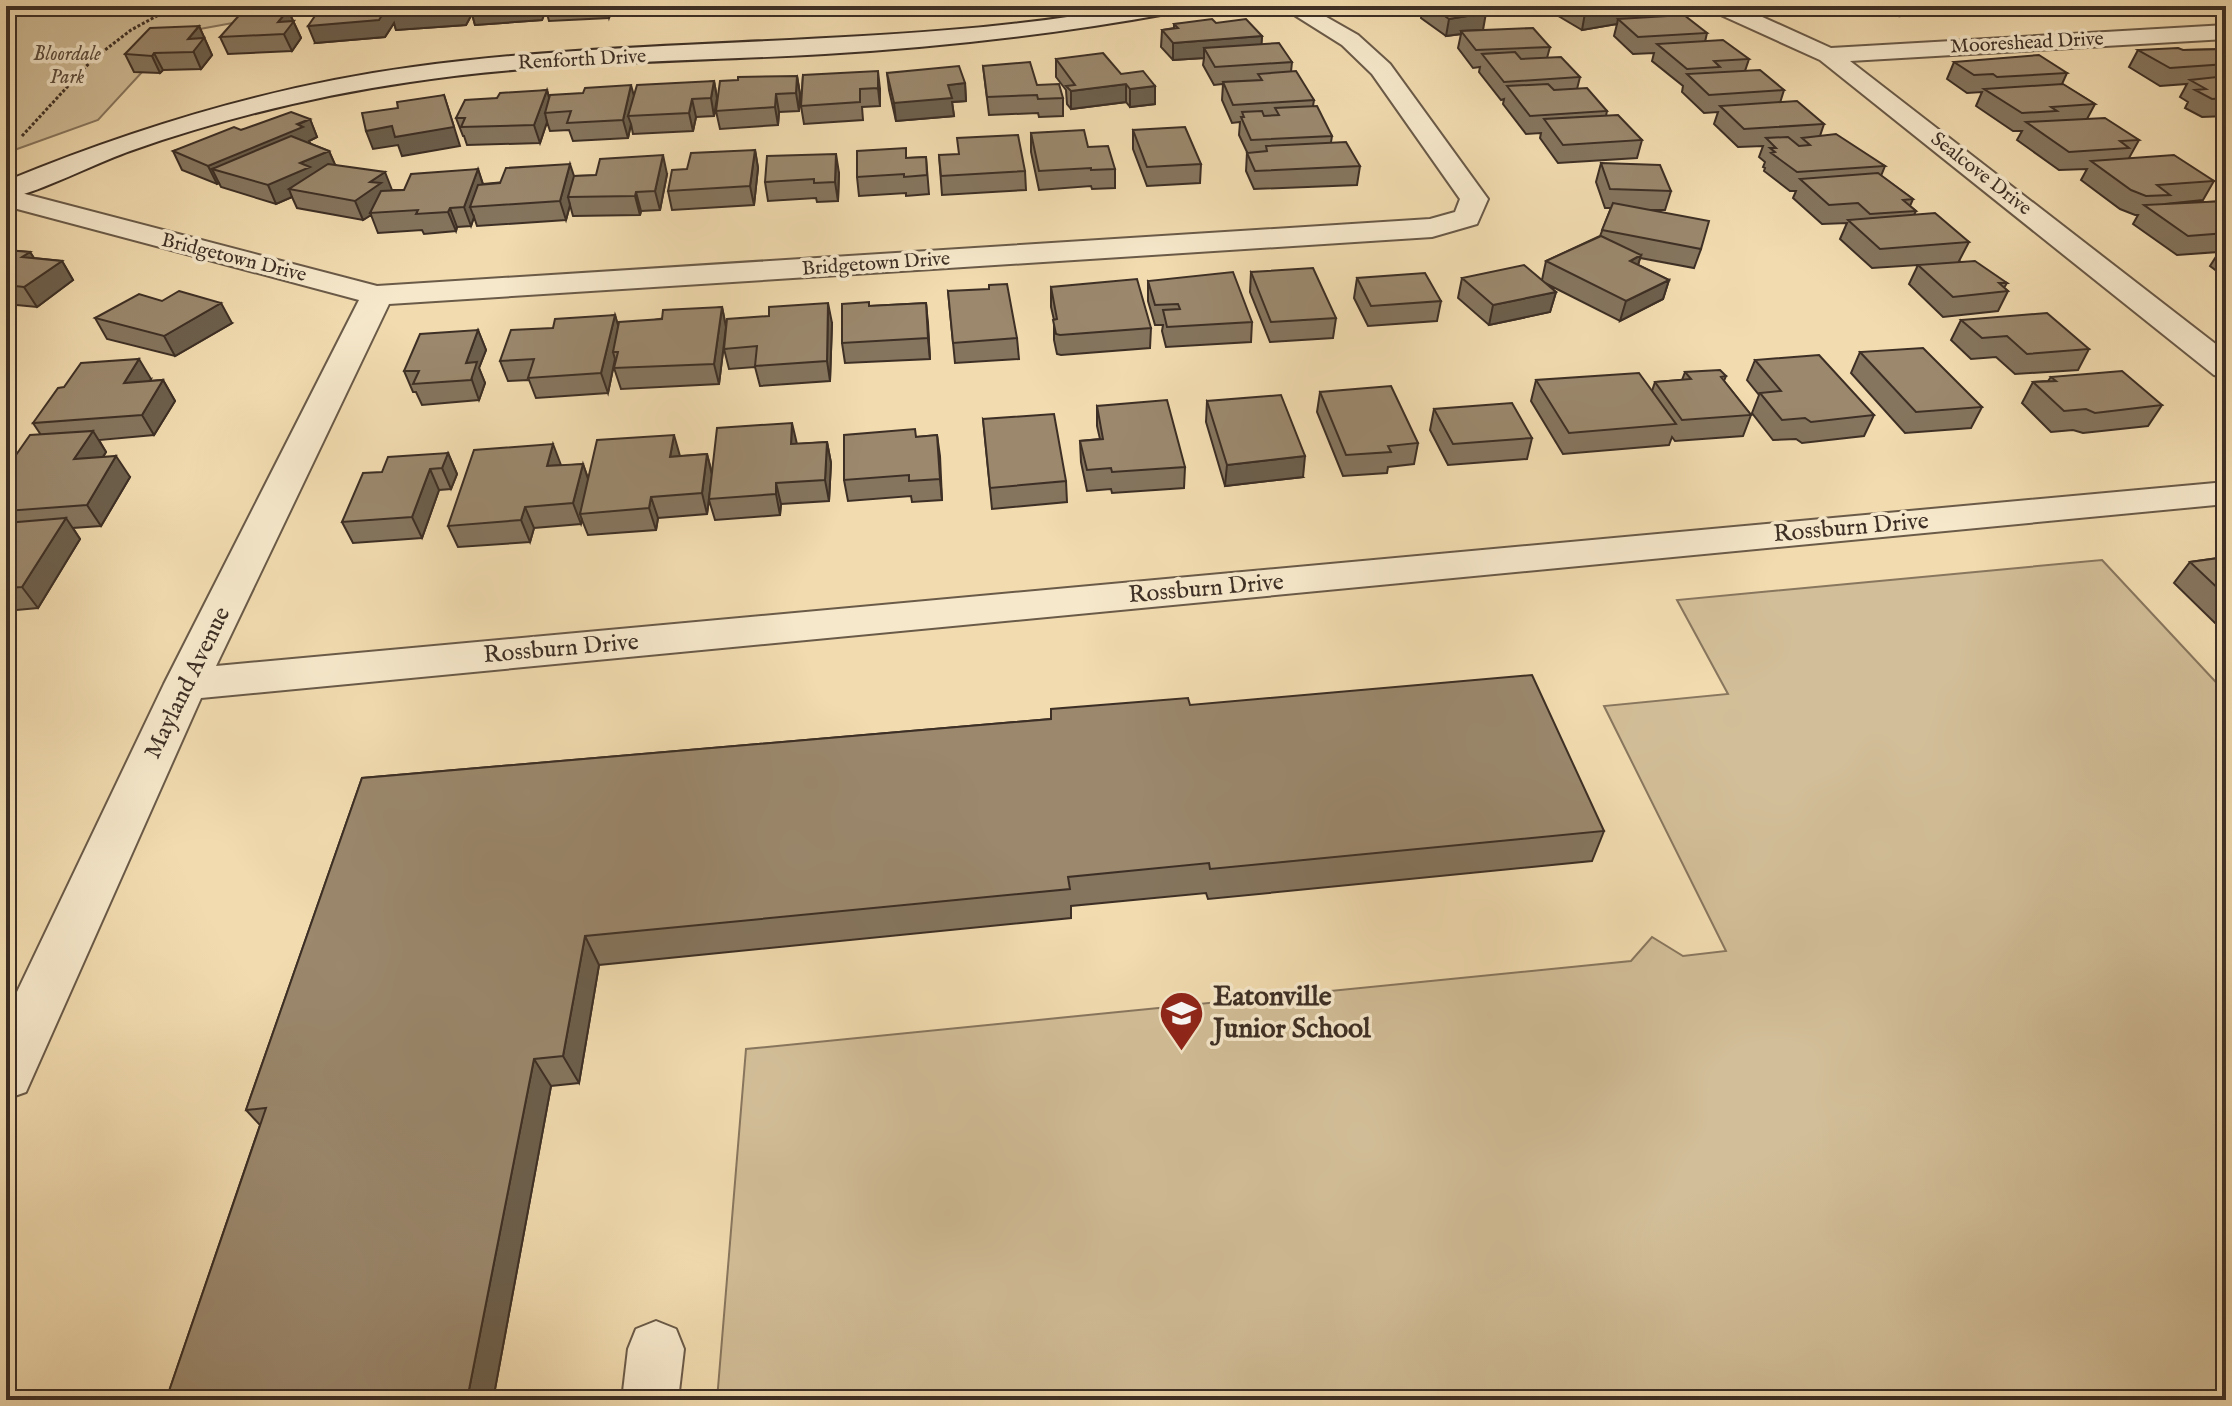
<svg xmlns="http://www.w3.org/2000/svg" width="2232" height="1406" font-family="'IM FELL English',serif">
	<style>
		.green { fill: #d2be98; stroke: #88765e; stroke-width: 2 }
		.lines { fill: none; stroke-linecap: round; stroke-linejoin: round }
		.lane-casing { stroke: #6a5a48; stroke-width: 4 }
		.street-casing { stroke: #6a5a48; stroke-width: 4 }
		.secondary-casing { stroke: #3d2f25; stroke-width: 4 }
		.path { stroke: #3d2f25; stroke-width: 3; stroke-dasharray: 3 2; stroke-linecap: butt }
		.lane { fill: #f6e8cb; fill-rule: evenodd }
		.street { fill: #f6e8cb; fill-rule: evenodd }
		.secondary { fill: #f6e8cb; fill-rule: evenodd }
		.wall { fill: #85755e; stroke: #3d2f25; stroke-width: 2 }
		.shaded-wall { fill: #6c5f4c; stroke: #3d2f25; stroke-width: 2 }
		.building { fill: #9b886d; stroke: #3d2f25; stroke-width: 2 }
		.labels { text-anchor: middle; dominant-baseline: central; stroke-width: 7; stroke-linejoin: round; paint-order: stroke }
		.far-street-label { font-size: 20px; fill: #3d2f25; stroke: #f6e8cb }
		.far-park-label { font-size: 20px; font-style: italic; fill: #5b4c3c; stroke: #f6e8cb }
		.street-label { font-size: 24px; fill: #3d2f25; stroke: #f6e8cb }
		.near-poi-label { font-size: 28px; font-weight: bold; fill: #3d2f25; stroke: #f6e8cb; text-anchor: start }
	</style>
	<rect width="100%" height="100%" fill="#f1dbaf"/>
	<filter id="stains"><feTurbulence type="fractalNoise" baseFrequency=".0025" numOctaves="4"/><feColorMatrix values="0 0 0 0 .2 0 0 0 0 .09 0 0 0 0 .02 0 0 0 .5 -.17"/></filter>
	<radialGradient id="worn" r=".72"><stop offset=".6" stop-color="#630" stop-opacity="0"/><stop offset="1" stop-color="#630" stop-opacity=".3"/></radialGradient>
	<!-- green -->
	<path class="green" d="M6,6h319l-147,27 -80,87 -92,33z
		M2102,560l124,133v707h-1509l29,-351 885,-88 21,-24 31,19 43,-5 -122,-245 124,-12 -51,-94z"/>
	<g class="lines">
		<defs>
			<path id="lane" d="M656,1321l20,8 8,20 -6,51h-56l6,-51 8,-20z"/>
			<path id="street" d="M1280,6h27l51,29 32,29 98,135 -11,25 -45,13 -1043,67 -173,362 2010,-184v22l-2025,194 -175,394 -20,7v-84l158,-331 195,-384 -353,-94v-17l371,97 1053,-67 25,-7 5,-13 -88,-125 -30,-29z
				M1709,6h29l93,42 395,-23v14l-376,22 376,291v26l-12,-3 -394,-315 -108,-49z"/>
			<path id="secondary" d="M1136,6h47l-11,7c-115,21 -230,34 -347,41 -138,8 -278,7 -415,28 -96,14 -189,37 -280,69 -42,15 -82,38 -124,48v-18c131,-54 266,-95 407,-114 240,-33 484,-17 723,-61z"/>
		</defs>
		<!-- lane casing -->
		<use href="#lane" class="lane-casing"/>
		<!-- street casing -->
		<use href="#street" class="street-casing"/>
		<!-- secondary casing -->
		<use href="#secondary" class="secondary-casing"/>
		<!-- path -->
		<path class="path" d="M22,136l70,-76 39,-30 44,-24"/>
		<!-- lane -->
		<use href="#lane" class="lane"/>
		<!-- street -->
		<use href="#street" class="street"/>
		<!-- secondary -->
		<use href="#secondary" class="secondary"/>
	</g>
	<!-- wall -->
	<path class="wall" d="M338,6h275v1l-4,11 -60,3 -3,-11 -4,10 -67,5 -3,-11 -6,11 -70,5 -2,-7 -9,14 -70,6z
		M626,6h47l-2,8 -43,2z
		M701,6h62v4l-61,-1z
		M1381,6h40l-26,6z
		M1423,6h52l8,24 67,17 -3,11 33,19 -3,12 30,22 -1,5 36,24 -5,18 -79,5 -18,-25 1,-5 -15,1 -23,-30 1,-5 -3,1 -22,-28 1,-5 -7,1 -15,-20 3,-14 -15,2 -25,-18z
		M1557,6h88l-3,12 65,15 -2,9 44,17 -4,12 39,19 -4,13 44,21 -4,12 65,30 -4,10 32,23 -3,7 6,5 -2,4 55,27 -10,19 48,22 -3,5 4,3 -10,20 -55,6 -34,-33 9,-19 -46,3 -32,-29 7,-16 -25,1 -29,-26 3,-7h-6l-26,-20 1,-3 -2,-1 2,-5 -6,-5 4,-11 -25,1 -24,-23 4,-12 -14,1 -22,-21 1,-6 -31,-25 2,-8 -21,1 -19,-18 3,-12 -35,6 -27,-16z
		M1785,6h150l-3,7 -32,3 -17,-9 -21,2 -2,-2 -3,7 -30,2 -8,-5 -24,2z
		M1955,6h51l-2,4 -35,2z
		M2038,6h39l-35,2z
		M288,10l13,28 -9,13 -64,3 -8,-17z
		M1216,23l46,13 -1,9 31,17 -1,10 23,28 -1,6 19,30 -1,6 29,24 -3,19 -103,4 -8,-18 1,-19 -8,-17 1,-13 -8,1 -10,-23 1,-16 -9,1 -11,-20 1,-7 -31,2 -12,-13 1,-17 12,-2v-4z
		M199,26l13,29 -11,14 -38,1 -3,3 -26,-1 -9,-18z
		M2226,49v67l-24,1 -17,-9 3,-6 -8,-5 7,-13 -27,2 -31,-19 9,-17h45z
		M1056,59l65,15 34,12v18l-25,3 -4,-5 -55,7 -4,-5 -1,-14 -10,-13z
		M1954,62l113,11 -5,11 33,20 -8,15 52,21 -10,18 85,23 -11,19 -38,4 61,-3v77l-16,-12 9,-14 -42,3 -44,-31 5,-9h-3l-15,-6 -39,-29 6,-11 -28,1 -42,-30 5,-9h-9l-37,-25 6,-14 -15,1 -20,-14z
		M983,66l54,19 26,13v18l-24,1 -1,-4 -49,2z
		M887,73l78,10 1,18 -14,1 2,14 -58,5 -7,-31z
		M803,75l77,14v17l-18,1 1,13 -59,4 -3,-18z
		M797,76l3,18 -1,17 -20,1 -1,13 -58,4 -4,-18z
		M714,81l3,17 -3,18 -18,1 -3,14 -60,3 -2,-10 -3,14 -55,3 -4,-11 -19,1 -3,-9 -7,21 -73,2 -3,-9h-1l-7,-18 41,-20 50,-8 2,8 85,-2z
		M310,119l7,18 -8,4 2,3 18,7 6,14 57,25h12l74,-21 5,15 91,-8 93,-2 -7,36 -19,1 -1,4 -67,1 -3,-11 -4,15 -89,6 -3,-9 -3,9 -14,1 -1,4 -32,3 -2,-4 -44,3 -7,-18 -8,5 -66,-12 -5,-11 -16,7 -55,-17 -2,-4 -2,1 -35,-14 -9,-19 68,-21z
		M1133,130l68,34 -1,19 -53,3 -14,-37z
		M1031,133l57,14 27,22v19l-23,1 -1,-3 -52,4 -8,-38z
		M755,150l3,18 -4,37 -82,5 -4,-19 19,-22z
		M939,155l86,16 1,19 -84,5z
		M926,157l3,37 -23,2v-3l-47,3 -2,-19 50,-19z
		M1601,163l70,28 -6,19h-16l52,39 -7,19 -54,-10 -2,7 31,15 -6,19 -43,22 -75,-38 11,9 -6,20 -61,13 -31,-27 4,-20 80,2 4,-19 54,-25 11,-28h-6l-9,-26z
		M839,173l-1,28 -21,1 -1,-4 -48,3 -3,-19z
		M6,250l24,2 4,6 28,3 11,19 -36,27 -31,-3 6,10 -6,7z
		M1251,272l85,46 -3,20 -63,4 -20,-50z
		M1357,278l84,23 -4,20 -69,5 -14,-28z
		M1148,281l104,41 -1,20 -85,5 -4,-16 1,-6h-8l-7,-24z
		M1051,287l100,41 -1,20 -89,7 -4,-1 -3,-14v-20l-3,-13z
		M948,291l69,47 2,21 -64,4z
		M162,301l70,22 -57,33 -68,-17 -12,-21z
		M926,303l4,56 -85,4 -3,-20 28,-37z
		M722,307l4,20 -7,57 -98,5 -7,-21 1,-9 -7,34 -72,5 -7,-18 -21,1 -8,-20 53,-33 62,-13 3,12z
		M1961,320l128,29 -11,21 -63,4 -19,-17 -25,2 -20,-19z
		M832,323l-2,58 -70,5 -5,-19 -26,2 -5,-20z
		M478,330l8,20 -7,18 6,15 -6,17 -57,5 -6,-13h-3l-9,-21z
		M1860,352l122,55 -11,21 -66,5 -54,-60z
		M1755,360l119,55 -10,21 -62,7 -6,-4 -23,1 -21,-27 7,-18 -12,-15z
		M1685,372l41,4 -2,5 27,34 -8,21 -68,5 -3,-4 -3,8 -106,9 -32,-53 5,-21 116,11 3,-9 27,-2z
		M2051,377l111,28 -14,21 -65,7 -10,-3 -22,2 -29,-29 11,-21 15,-1z
		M151,379l-1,2 13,-1 12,21 -21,34 -55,5 7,12 -3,5 27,20 -29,49 -28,2 7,11 -42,69 -32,3v-145l3,-1 32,-30 -8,-12z
		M1320,392l98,51 -4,21 -26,3 -1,6 -44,3 -26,-64z
		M1207,401l96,76 -78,9 -19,-64z
		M1097,406l88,61 -1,21 -72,5 -1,-4 -24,2 -6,-29 -1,-21 20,-2 -3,-13z
		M1434,409l98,29 -5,21 -79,6 -18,-35z
		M983,419l83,62 1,21 -75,7z
		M937,435l5,65 -30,2 -1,-6 -63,5 -4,-21 72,-43z
		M827,442l4,21 -2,38 -48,3 -1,11 -65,5 -6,-20 -2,14 -49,4 -2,12 -68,5 -6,-15 -1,4 -47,4 -4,14 -72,5 -10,-21 112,-60 23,-2 5,14 92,-22 27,-2 5,19 85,-29z
		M448,453l9,21 -6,15 -12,1 -17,48 -69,5 -11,-21 40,-50z
		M2226,557v65l-11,1 -41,-40 16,-21z
		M1190,705l414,126 -12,30 -384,38 -2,-6 -135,13v12l-472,47 -20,118 -28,3 -58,314h-327l94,-275 -14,-15 116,-332 689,-59z"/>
	<!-- shaded-wall -->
	<path class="shaded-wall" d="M388,6h157l1,4 -4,10 -67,5 -3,-11 -6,11 -70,5 -2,-7 -9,14 -70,6 -7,-17z
		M606,6h7l-4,12z
		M775,6h60v1l-59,4z
		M1395,6h26l-26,6z
		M1631,6h14l-3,14 -24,-1 -1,5 -35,6 3,-17z
		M1863,6h20l-21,3z
		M1903,6h32l-3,7 -32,3z
		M288,10l13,28 -9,13 -14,-29z
		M1486,13l-3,17 -22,1v3l-15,2 3,-17z
		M199,26l13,29 -11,14 -13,-30z
		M1262,36l-1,17 -57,-5v10l-31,2v-17z
		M154,53l9,17 -3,3 -8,-17z
		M878,71l2,18v17l-2,-18z
		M797,76l3,18 -1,17 -3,-18z
		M714,81l3,17 -3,18 -3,-18z
		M965,83l1,18 -14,1 2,14 -58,5 -2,-18 54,-18z
		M1126,84v18l-55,7v-18z
		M631,85l5,18 -8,13 3,8 -3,14 -5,-18z
		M1155,86v18l-25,3v-18z
		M547,90l5,18 -7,5 2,9 -7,21 -6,-18z
		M776,94l3,18 -1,13 -3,-18z
		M444,95l16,51 -58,10 -4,-11 -25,4 -7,-18z
		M692,99l4,18 -3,14 -4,-18z
		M310,119l7,18 -8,4 2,4 -99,24 7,14 -2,1 -9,-18z
		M755,150l3,18 -4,37 -4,-19z
		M329,151l8,18 -48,20 3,8 -16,7 -8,-19 32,-22z
		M836,154l3,19 -1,28 -3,-19z
		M663,155l4,19 -7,36 -5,-19z
		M570,164l6,18 -8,15 2,8 -4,15 -6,-19z
		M478,169l6,19 -14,19 4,10 -3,9 -7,-19z
		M385,172l7,18 -22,23 1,2 -8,5 -8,-19 15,-19z
		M636,192l5,19 -1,4 -5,-19z
		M450,208l7,19 -1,4 -8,-19z
		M30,252l12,19 -20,-14z
		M1641,255l-6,20 -5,-14z
		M62,261l11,19 -36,27 -13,-20z
		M1669,280l-6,19 -43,22 6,-20z
		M1556,292l-6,20 -61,13 4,-20z
		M221,303l11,20 -57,33 -11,-20z
		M828,303l4,20 -2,58 -3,-20z
		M926,303l2,20 2,36 -2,-21z
		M6,304l6,10 -6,7z
		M722,307l4,20 -7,57 -5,-20z
		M615,315l6,20 -8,17 2,7 -7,34 -7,-20z
		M478,330l8,20 -7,18 6,15 -6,17 -13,-37z
		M139,359l12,20 -15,24 -12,-20z
		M163,380l12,21 -21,34 -12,-20z
		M792,423l5,21h-6z
		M93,431l13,21 -18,28 -14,-21z
		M674,435l6,21 -10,1z
		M937,435l3,21 2,44 -2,-21z
		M827,442l4,21 -2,38 -4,-21z
		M553,444l8,21 -14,1z
		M448,453l9,21 -6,15 -9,-21z
		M707,454l5,21 -5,39 -5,-21z
		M116,456l14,21 -29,49 -14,-21z
		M1305,456l-2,21 -78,9 2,-21z
		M583,464l7,21 -10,29 2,6 -1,4 -8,-21z
		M430,469l9,21 -17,48 -10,-21z
		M776,483l5,21 -1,11 -4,-21z
		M651,497l7,21 -2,12 -7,-22z
		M525,507l9,21 -4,14 -9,-22z
		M66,518l14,21 -42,69 -16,-21z
		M585,936l14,29 -20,118 -16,-27z
		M534,1059l17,27 -58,314h-26z"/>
	<!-- building -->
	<path class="building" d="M338,6h50l-9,14 -71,6 9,-13h16z
		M396,6h66l-1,2 -71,6z
		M471,6h25l-26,2z
		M1430,6h45l11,7 -37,6z
		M1573,6h58l-46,7z
		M288,10l-10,12 16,-1 -10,13 -64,3 22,-25z
		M1684,15l23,18 -69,4 -20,-18z
		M1212,19l4,4 30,-4 16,17 -89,7 -11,-13 16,-2 -4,-4z
		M199,26l-11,13 16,-1 -11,14 -39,1 -2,3 -27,-2 25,-26z
		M1533,28l17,19 -74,3 -15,-19z
		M1723,40l26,19 -35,2 6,6 -33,2 -30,-25z
		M1279,43l13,19 -77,5 -11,-19z
		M2178,48l5,2 43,-1v15l-56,4 -32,-18z
		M1515,52l6,7 40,-2 19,20 -76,5 -22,-28z
		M1103,53l18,21 22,-3 12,15 -25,3 -4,-5 -55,7 -5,-5 9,-1 -19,-26z
		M2039,55l28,18 -70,4 -4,-3 -19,1 -20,-13z
		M1030,62l7,23 22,-1 4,14 -25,1 -1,-4 -50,2 -4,-31z
		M959,66l6,17 -17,2 4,13 -58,5 -7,-30z
		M1760,70l24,20 -75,5 -22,-21z
		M878,71v17l-18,1v13l-59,4 2,-31z
		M1296,71l18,29 -81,5 -10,-23 39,-2 -4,-6z
		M797,76l-1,17 -20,1 -1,13 -59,4 4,-30 18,-1v-3z
		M2226,76v22l-14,1 -17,-9 11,-1 -16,-9z
		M714,81l-3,17 -19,1 -3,14 -61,3 9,-31z
		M1548,84l6,6 33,-2 20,23 -77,5 -23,-30z
		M2063,84l32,20 -44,3 6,4 -35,2 -38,-24z
		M631,85l-8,35 -56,3 4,-12 -26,2 5,-18 33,-2 2,-5z
		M547,90l-13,35 -73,2 4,-9h-9l9,-18 32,-2 3,-5z
		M444,95l10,32 -59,10 -3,-11 -26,5 -4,-18 36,-5 -1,-6z
		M1797,101l27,23 -80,5 -24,-23z
		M1317,106l15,30 -81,4 -10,-23h3l-2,-5 20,-1 2,5 15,-1 -4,-7z
		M291,112l19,7 -13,5 6,3 -95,39 -35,-15 61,-24 7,3z
		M1618,115l24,25 -79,5 -19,-26z
		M2105,118l34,22 -19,1 9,7 -60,4 -43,-30z
		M1185,127l16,37 -54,3 -14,-37z
		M1084,130l4,17 20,-1 7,23 -24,1v-2l-52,3 -8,-38z
		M1836,134l49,32 -88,6 -26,-19 4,-1 -5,-4h6l-10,-10 22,-1 11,9 11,-1 -8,-7z
		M1018,135l7,36 -84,5 -2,-21 20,-1 -2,-16z
		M291,136l38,15 -29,12 10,4 -42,18 -56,-16z
		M1346,142l14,24 -105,5 -8,-18 20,-2 -1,-5z
		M906,148v10l20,-1 1,18 -23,2v-3l-47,3v-26z
		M755,150l-5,36 -82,5 4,-21 15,-1 4,-16z
		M836,154l-1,28 -21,1v-4l-49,3 2,-26z
		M663,155l-8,36 -19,1 -1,4 -67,1 6,-21 22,-1 4,-16z
		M2174,155l40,26 -57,4 13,10 -24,1 -15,-6 -40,-29z
		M1601,163l59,2 11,26 -61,-2z
		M328,164l57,8 -15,10 11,1 -26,18 -66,-12z
		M570,164l-10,37 -90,6 8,-22 22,-2 6,-15z
		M478,169l-14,38 -14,1 -2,4 -32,2 2,-4 -48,3 11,-22 23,-1 7,-16z
		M1878,173l35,26 -10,1 13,11 -46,3 -12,-11 -29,2 -29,-26z
		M2226,201v32l-38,3 -44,-31z
		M1613,203l96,18 -8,28 -99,-19z
		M1935,213l34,29 -89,7 -32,-29z
		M1601,236l40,19 -11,6 39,19 -43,21 -80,-40z
		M6,250l24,2 -8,5 40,4 -38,26 -18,-2z
		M1975,261l32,22h-8l9,8 -55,6 -35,-32z
		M1524,265l32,27 -63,13 -31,-27z
		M1313,268l23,50 -65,4 -20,-50z
		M1233,272l19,50 -85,5 -4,-17 17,-1 -2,-5 -23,1 -7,-24z
		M1425,273l16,28 -70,5 -14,-28z
		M1137,279l14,49 -91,7 -4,-1 -3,-14 4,-1 -6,-32z
		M1007,284l10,54 -64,5 -5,-52 41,-2v-4z
		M179,291l42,12 -57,33 -69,-18 44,-24 23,7z
		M869,302v4l57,-3 2,35 -86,5v-39z
		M828,303l-1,58 -72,5 2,-20 -33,3 3,-30 42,-3v-9z
		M722,307l-8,57 -100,4 4,-16h-5l6,-30 43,-3 1,-9z
		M2047,313l42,36 -62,5 -20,-18 -25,2 -21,-18z
		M615,315l-14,58 -73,5 6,-19 -34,2 11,-31 42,-2 2,-9z
		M478,330l-12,33 11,-1 -6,18 -58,4 6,-13h-15l16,-37z
		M1923,348l59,59 -66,5 -56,-60z
		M1819,355l55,60 -63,7 -6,-4 -23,2 -22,-27 21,-2 -26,-31z
		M139,359l-15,24 39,-3 -21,35 -109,8 25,-35 6,-1 17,-24z
		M1720,370l6,6 -5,1 30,38 -69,5 -27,-38 36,-3 -6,-7z
		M2122,371l40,34 -67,8 -9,-4 -22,2 -31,-29 23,-1 -5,-4z
		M1639,373l37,51 -107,9 -33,-53z
		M1391,386l27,57 -30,3 3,6 -45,3 -26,-63z
		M1281,395l24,61 -78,9 -20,-64z
		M1167,400l18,67 -73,5 -1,-4 -24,2 -7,-29 23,-2 -6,-33z
		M1512,403l20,35 -79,6 -19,-35z
		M1054,414l12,67 -76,7 -7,-69z
		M792,423l-1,21 36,-2 -2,38 -49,3v11l-67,5 8,-71z
		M915,429l1,8 21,-2 3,44 -31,2v-6l-65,5v-45z
		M93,431l-19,28 42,-3 -29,49 -81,6v-45l3,-1 21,-30z
		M674,435l-4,22 37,-3 -5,39 -51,4 -2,11 -69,6 17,-74z
		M553,444l-6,22 36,-2 -10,39 -48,4 -4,13 -73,6 26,-76z
		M448,453l-6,15 -12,1 -18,48 -70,5 21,-49 19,-1 6,-15z
		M66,518l-44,69 -16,1v-65z
		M2226,557v39l-36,-34z
		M1532,675l72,156 -394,38 -1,-6 -141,14 2,12 -485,47 -22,120 -29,3 -67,341h-301l100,-292 -20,2 116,-332 689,-59v-10l137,-11 2,7z"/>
	<!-- icons -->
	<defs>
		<symbol id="school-pin" viewBox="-11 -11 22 30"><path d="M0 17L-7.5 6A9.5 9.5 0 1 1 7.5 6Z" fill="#8f2418" stroke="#f6e8cb"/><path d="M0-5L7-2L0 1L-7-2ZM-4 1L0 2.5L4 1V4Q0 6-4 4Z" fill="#fff"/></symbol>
	</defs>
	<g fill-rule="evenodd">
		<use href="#school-pin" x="1156" y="988" width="51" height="69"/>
	</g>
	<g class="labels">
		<!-- far-street labels -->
		<g class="far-street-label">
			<text transform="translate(2027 43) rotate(-3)">Mooreshead Drive</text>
			<text transform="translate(582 60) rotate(-3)">Renforth Drive</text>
			<text transform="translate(1981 174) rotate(38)">Sealcove Drive</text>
			<text transform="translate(234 258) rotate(14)">Bridgetown Drive</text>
			<text transform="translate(876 264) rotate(-4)">Bridgetown Drive</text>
		</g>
		<!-- far-park labels -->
		<g class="far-park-label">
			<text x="67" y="54">Bloordale<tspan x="67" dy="23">Park</tspan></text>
		</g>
		<!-- street labels -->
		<g class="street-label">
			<text transform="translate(1851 528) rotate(-5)">Rossburn Drive</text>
			<text transform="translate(1206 589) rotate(-5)">Rossburn Drive</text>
			<text transform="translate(561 649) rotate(-5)">Rossburn Drive</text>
			<text transform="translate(188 683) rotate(-64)">Mayland Avenue</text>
		</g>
		<!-- near-poi labels -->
		<g class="near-poi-label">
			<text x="1213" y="997">Eatonville<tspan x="1213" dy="32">Junior School</tspan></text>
		</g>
	</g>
	<!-- margin -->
	<rect width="2232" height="1406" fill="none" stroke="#f1dbaf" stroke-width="32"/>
	<rect x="8" y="8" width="2216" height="1390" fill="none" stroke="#3d2f25" stroke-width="4"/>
	<rect x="16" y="16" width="2200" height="1374" fill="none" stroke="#3d2f25" stroke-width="2"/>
	<rect width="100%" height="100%" filter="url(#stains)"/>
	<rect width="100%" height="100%" fill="url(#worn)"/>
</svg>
